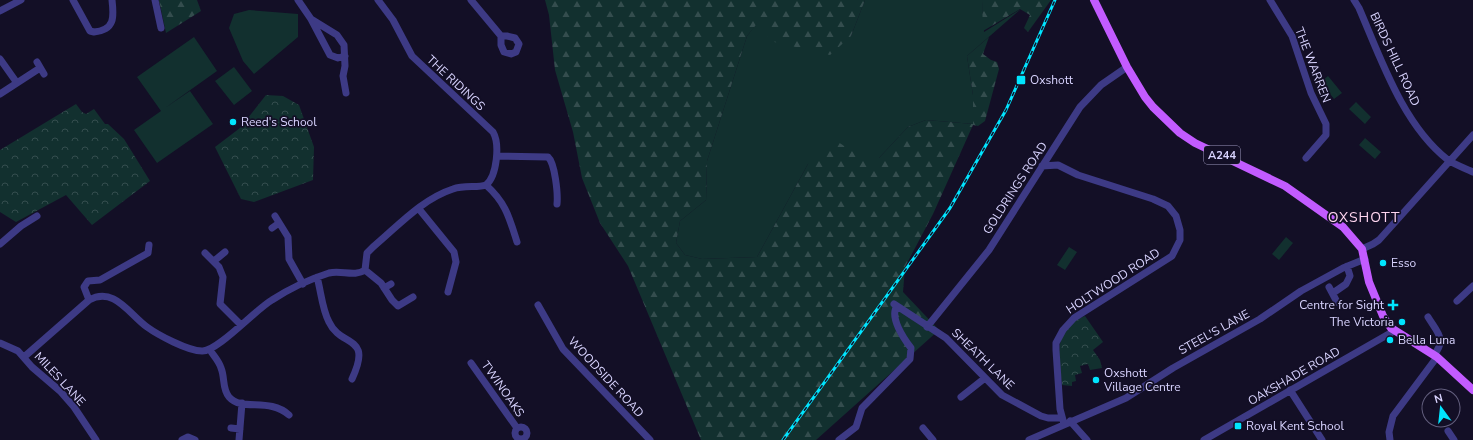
<svg xmlns="http://www.w3.org/2000/svg" width="1473" height="440" font-family="'Nunito Sans',sans-serif">
	<style>
		.grass { fill: #12302f }
		.forest { fill: url(#forest-firs) }
		.park { fill: url(#park-crowns) }
		.lines { fill: none; stroke-linecap: round; stroke-linejoin: round }
		.minor { stroke: #3d3a85; stroke-width: 7 }
		.major { stroke: #c25bff; stroke-width: 8 }
		.rail-casing { stroke: #00e5ff; stroke-width: 3 }
		.rail { stroke: #130f26; stroke-width: 1.5; stroke-dasharray: 4.5; stroke-linecap: butt }
		.poi-dot { fill: #00e5ff; stroke: #130f26; stroke-width: 1.5 }
		.labels { text-anchor: middle; dominant-baseline: central; stroke-width: 3.5; stroke-linejoin: round; paint-order: stroke }
		.shield { fill: #130f26; stroke: #9e99be; stroke-width: 1 }
		.shield-label { font-size: 11px; font-weight: bold; fill: #d9d4ff }
		.street-label { font-size: 12px; fill: #d9d4ff; stroke: #130f26 }
		.poi-label { font-size: 12px; fill: #d9d4ff; stroke: #130f26; text-anchor: start }
		.quarter-label { font-size: 14px; letter-spacing: 1px; fill: #ffd6f0; stroke: #130f26 }
	</style>
	<defs>
		<pattern id="forest-firs" width="22" height="20" patternUnits="userSpaceOnUse"><rect width="22" height="20" fill="#12302f"/><path d="M5 1l3.5 6h-7zM16 11l3.5 6h-7z" fill="#344d4e"/></pattern>
		<pattern id="park-crowns" width="20" height="18" patternUnits="userSpaceOnUse"><rect width="20" height="18" fill="#12302f"/><path d="M2 6a3 3 0 1 1 6 0M12 15a3 3 0 1 1 6 0" fill="none" stroke="#344d4e"/></pattern>
	</defs>
	<rect width="100%" height="100%" fill="#130f26"/>
	<!-- grass -->
	<path class="grass" d="M865,0h117l2,32 37,-23 -54,47 6,39v29l-47,-4 -18,7 -29,31 -71,6 -51,93 -55,2 -17,-4 -9,-12 4,-22 26,-21 1,-39 40,-125 13,-17 91,17z
		M249,10l49,4v23l-44,37 -11,-13 -14,-33 5,-14z
		M194,37l23,34 -52,37 25,-17 23,33 -56,39 -23,-33 27,-19 -24,-34z
		M234,67l18,24 -18,14 -19,-24z
		M1328,76l14,17 -8,6 -13,-17z
		M1356,102l15,15 -6,7 -16,-15z
		M1365,138l16,14 -6,7 -16,-14z
		M1286,237l7,6 -14,17 -7,-6z
		M1069,247l8,5 -12,18 -8,-5z"/>
	<!-- forest -->
	<path class="forest" d="M159,0h38l4,11 -35,22z
		M545,0h320l-14,36 -21,19 -60,-14 -10,-21 -13,16 -40,125 -1,39 -26,21 -4,22 9,12 17,4 55,-2 51,-93 30,-22 25,16h16l29,-31 18,-7 47,4v-29l-6,-39 22,-19 -6,17 8,6 6,2 2,7 -14,52 -7,5 -5,-1 -40,89 -28,53 -2,25 36,38 -123,110h-115l-73,-174 -28,-43 -18,-45 -9,-46 -18,-62 -6,-55z
		M982,0h69l-23,32 -4,-4 6,-13 -10,-6 -37,22z"/>
	<!-- park -->
	<path class="park" d="M266,95l17,1 16,9 15,42 -1,33 -59,22 -13,-3 -26,-52 25,-19z
		M76,104l6,8 4,2 8,-5 11,15h3l16,15 26,42 -58,44 -26,-30 -50,27 -16,-10v-62z
		M1085,316l18,26 -10,8 7,10 2,8 -12,2 -2,-6 -8,2 2,7 -7,2 1,6 -4,1v4l-10,-1c-3,-26 -10,-58 23,-69z"/>
	<g class="lines">
		<!-- minor -->
		<path class="minor" d="M73,0l17,31 4,1c21,-2 20,-15 18,-32
			M155,0l6,28
			M298,0l13,19 19,36 8,3 7,-2
			M378,0l15,20 19,36 81,76c7,12 4,44 -7,53
			M471,0l30,36v9l3,7 7,2 5,-2 3,-8 -4,-6 -8,-2h-6
			M1270,0l22,36 19,57 15,31v11l-20,23
			M1354,0l5,8c22,51 44,117 89,152 7,5 17,8 25,12
			M0,11l21,-11
			M311,19l26,16 7,10 1,21 -2,10 3,17
			M0,59l17,24
			M37,62l7,12
			M0,94l40,-26
			M497,156l51,1c7,6 10,37 9,47
			M1042,166l16,-1 20,10 75,24 15,7 8,10 4,14v10l-8,16 -98,62 -11,12 -7,13v7l4,59 4,15
			M419,209l35,43 2,10 -8,30
			M275,216l13,21 1,22 14,25
			M272,228l7,-5
			M0,244l21,-18 16,-10
			M1362,249l11,-5 6,-4 94,-105
			M205,253l14,14 4,10 -3,27 21,21
			M214,261l11,-9
			M365,270l2,-17 6,-6c25,-21 49,-48 80,-58 11,-4 25,-1 33,-4 20,18 23,32 31,57
			M365,270l16,13 11,17 6,6 15,-9
			M317,277c4,14 5,32 12,45 12,26 44,12 23,57
			M1329,287l8,15
			M384,288l7,-4
			M1333,293l13,-9 4,-8 -3,-10
			M89,300l-5,-13 4,-6 12,-1 48,-27 1,-8
			M1457,301l16,-15
			M894,304l52,34 56,57 39,21 7,2h13
			M538,305l25,44 87,91
			M1428,317c9,15 19,22 6,38
			M927,327l62,-77 91,-143 21,-22 26,-18
			M0,343l18,8 14,16 28,24 14,16 22,33
			M210,350c3,5 9,11 11,18 4,9 1,21 8,29 13,15 40,0 60,18
			M24,357l65,-57c25,-14 40,14 58,27 11,8 41,24 55,24 15,1 54,-42 70,-51 17,-11 38,-21 57,-27 12,-3 26,4 36,-3
			M471,363l46,65
			M1290,390l32,50
			M961,397l24,-19
			M1070,421l17,19
			M515 433a6 6 0 1 1 12 0a6 6 0 1 1-12 0Z
			M231,428l9,1
			M923,428l10,12
			M1448,431l6,9
			M182,440l6,-3 7,3
			M239,440l3,-37
			M839,440l17,-13 6,-19 48,-49 1,-11c-7,-9 -22,-31 -14,-42
			M1029,440l97,-42 47,-30 87,-49 41,-28 42,-23 22,-9
			M1204,440l190,-109
			M1390,440l-1,-8 4,-16 44,-59"/>
		<!-- major -->
		<path class="major" d="M1094,0l33,67 18,30 8,10 27,26 15,10 90,43 58,41 19,22 7,33 14,34 8,12 46,29 36,33"/>
		<defs>
			<path id="rail" d="M783,440l167,-232 56,-98 49,-110"/>
		</defs>
		<!-- rail casing -->
		<use href="#rail" class="rail-casing"/>
		<!-- rail -->
		<use href="#rail" class="rail"/>
	</g>
	<!-- markers -->
	<g class="poi-dot">
		<rect x="1016" y="75" width="10" height="10" rx="2"/>
		<circle cx="233" cy="122" r="4"/>
		<circle cx="1383" cy="263" r="4"/>
		<path d="M1391 299h4v4h4v4h-4v4h-4v-4h-4v-4h4z"/>
		<circle cx="1402" cy="322" r="4"/>
		<circle cx="1390" cy="340" r="4"/>
		<circle cx="1096" cy="380" r="4"/>
		<rect x="1234" y="422" width="8" height="8" rx="2"/>
	</g>
	<g class="labels">
		<!-- shield labels -->
		<rect class="shield" x="1204" y="146" width="36" height="18" rx="3"/>
		<g class="shield-label">
			<text x="1222" y="155">A244</text>
		</g>
		<!-- street labels -->
		<g class="street-label">
			<text transform="translate(1395 59) rotate(65)">BIRDS HILL ROAD</text>
			<text transform="translate(1313 65) rotate(69)">THE WARREN</text>
			<text transform="translate(456 83) rotate(43)">THE RIDINGS</text>
			<text transform="translate(1015 188) rotate(-57)">GOLDRINGS ROAD</text>
			<text transform="translate(1113 281) rotate(-33)">HOLTWOOD ROAD</text>
			<text transform="translate(1214 332) rotate(-29)">STEEL'S LANE</text>
			<text transform="translate(983 359) rotate(44)">SHEATH LANE</text>
			<text transform="translate(1294 376) rotate(-30)">OAKSHADE ROAD</text>
			<text transform="translate(606 377) rotate(47)">WOODSIDE ROAD</text>
			<text transform="translate(60 379) rotate(47)">MILES LANE</text>
			<text transform="translate(503 389) rotate(55)">TWINOAKS</text>
		</g>
		<!-- poi labels -->
		<g class="poi-label">
			<text x="1030" y="80">Oxshott</text>
			<text x="241" y="122">Reed's School</text>
			<text x="1391" y="263">Esso</text>
			<text x="1384" y="305" text-anchor="end">Centre for Sight</text>
			<text x="1394" y="322" text-anchor="end">The Victoria</text>
			<text x="1398" y="340">Bella Luna</text>
			<text x="1104" y="373">Oxshott<tspan x="1104" dy="14">Village Centre</tspan></text>
			<text x="1246" y="426">Royal Kent School</text>
		</g>
		<!-- quarter labels -->
		<g class="quarter-label">
			<text x="1364" y="217">OXSHOTT</text>
		</g>
	</g>
	<!-- north arrow -->
	<g transform="translate(1441 408) rotate(345)"><circle r="19" fill="#130f26" stroke="#625e7d"/>
	<path d="M0-3L7 15L0 10L-7 15Z" fill="#00e5ff"/>
	<text y="-6" font-size="11" font-weight="bold" text-anchor="middle" fill="#d9d4ff">N</text>
	</g>
</svg>
